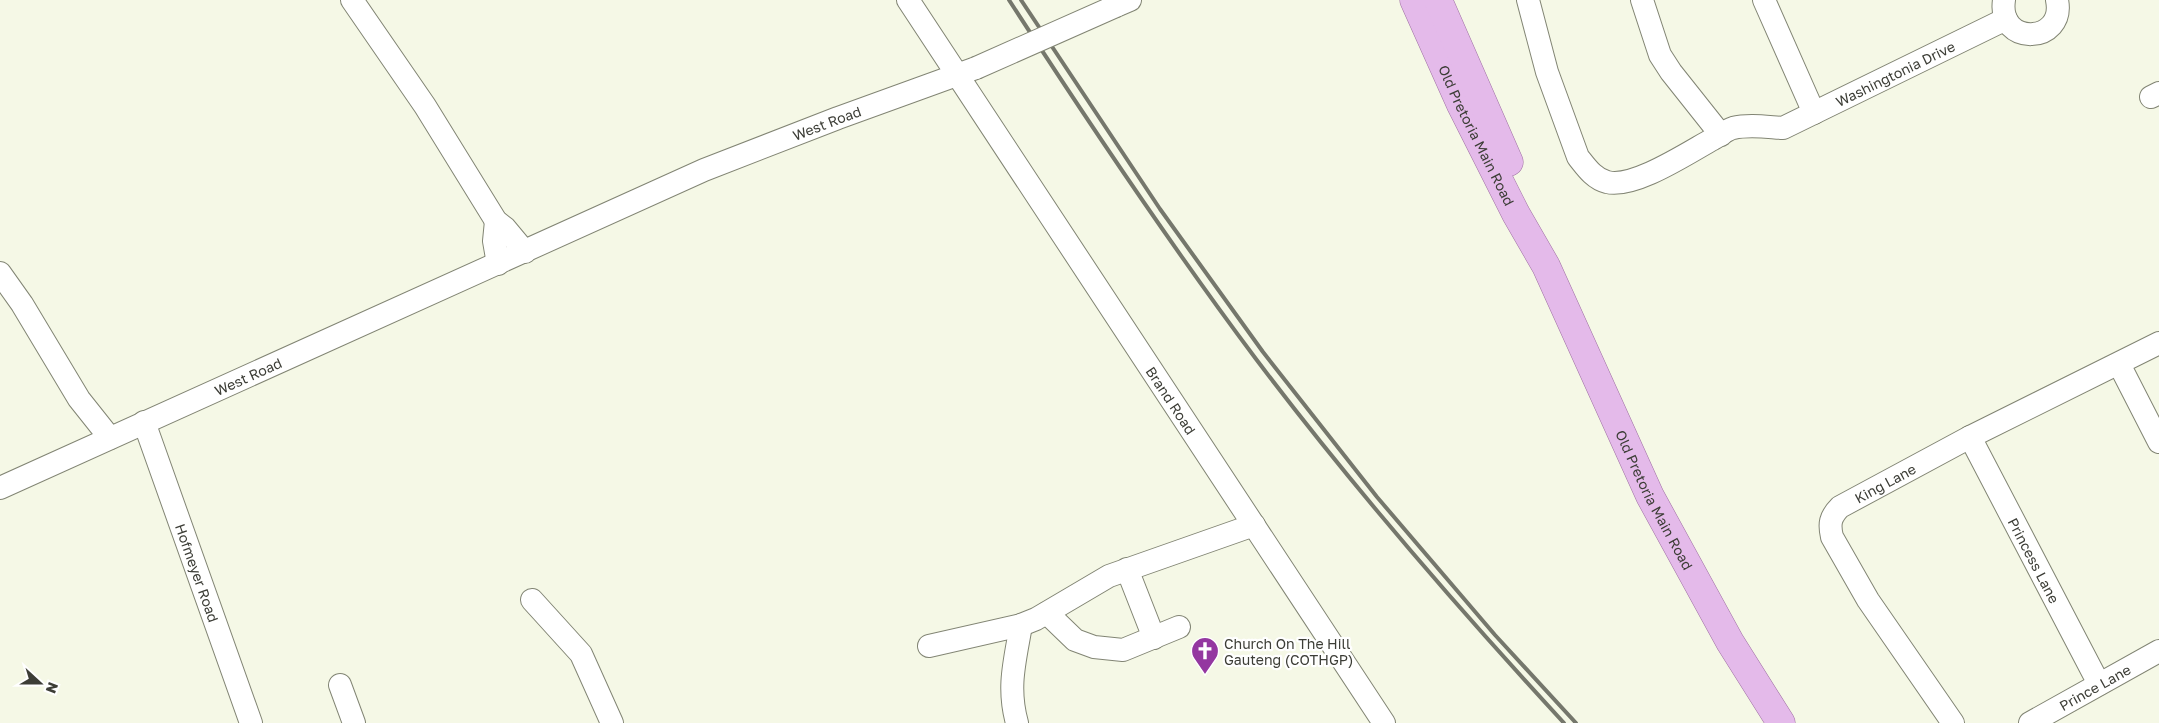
<svg xmlns="http://www.w3.org/2000/svg" width="2159" height="723" font-family="'Golos Text',sans-serif">
	<style>
		.lines { fill: none; stroke-linecap: round; stroke-linejoin: round }
		.minor-casing { stroke: #828574; stroke-width: 24 }
		.major-casing { stroke: #9e70a2; stroke-width: 29 }
		.minor { stroke: #fff; stroke-width: 22 }
		.major { stroke: #e4baea; stroke-width: 28 }
		.rail { stroke: #75776c; stroke-width: 4 }
		.minor-bridge-casing { stroke: #828574; stroke-width: 24; stroke-linecap: butt }
		.minor-bridge { stroke: #fff; stroke-width: 22 }
		.labels { text-anchor: middle; dominant-baseline: central; stroke-width: 4.5; stroke-linejoin: round; paint-order: stroke }
		.street-label { font-size: 14px; fill: #3c3d36; stroke: #fff }
		.poi-label { font-size: 14px; fill: #3c3d36; stroke: #fff; text-anchor: start }
	</style>
	<rect width="100%" height="100%" fill="#f5f8e6"/>
	<g class="lines">
		<defs>
			<g id="minor">
				<path d="M352,0l73,106 71,115 9,7 20,24"/>
				<path id="s1" d="M908,0l476,723"/>
				<path id="s2" d="M1528,0l19,72 31,85c8,10 16,22 29,25 27,7 82,-30 106,-43 6,-3 13,-9 20,-11 16,-4 34,-1 50,0l223,-109"/>
				<path d="M1642,0l18,55 11,17 50,63"/>
				<path d="M1764,0l50,113"/>
				<path d="M2004,0c-7,47 62,44 53,0"/>
				<path d="M1116,6l14,-6"/>
				<path d="M2151,97l8,-4"/>
				<path d="M496,221l-2,20 4,23"/>
				<path d="M0,273l22,31 57,95 31,39"/>
				<path d="M2119,364l40,78"/>
				<path id="s3" d="M144,422l107,301"/>
				<path id="s4" d="M1970,437l129,247"/>
				<path id="s5" d="M0,488l704,-318 134,-52 138,-50"/>
				<path d="M1127,569l27,69"/>
				<path d="M532,600l49,54 31,69"/>
				<path d="M1047,613l28,27 19,7 29,3 56,-23"/>
				<path d="M929,646l92,-21 15,-6 73,-43 145,-51"/>
				<path d="M340,685l14,38"/>
				<path d="M1017,723c-10,-36 -2,-62 4,-98"/>
				<path id="s6" d="M1953,723l-85,-123 -36,-63c-3,-13 -2,-20 8,-30l130,-70 189,-94"/>
				<path id="s7" d="M2030,723l129,-72"/>
			</g>
			<g id="major">
				<path id="s8" d="M1414,0l47,105 55,109 30,52 104,230 80,146 51,81"/>
				<path d="M1438,0l71,162"/>
			</g>
		</defs>
		<!-- minor casing -->
		<use href="#minor" class="minor-casing"/>
		<!-- major casing -->
		<use href="#major" class="major-casing"/>
		<!-- minor -->
		<use href="#minor" class="minor"/>
		<!-- major -->
		<use href="#major" class="major"/>
		<!-- rail -->
		<path class="rail" d="M1009,0c79,122 160,243 247,359 96,127 200,247 308,364
			M1021,0l139,209 103,143 114,145 118,138 81,88"/>
		<defs>
			<path id="minor-bridge" d="M976,68l140,-62"/>
		</defs>
		<!-- minor-bridge casing -->
		<use href="#minor-bridge" class="minor-bridge-casing"/>
		<!-- minor-bridge -->
		<use href="#minor-bridge" class="minor-bridge"/>
	</g>
	<!-- icons -->
	<defs>
		<symbol id="church-pin" viewBox="-11 -11 22 30"><path d="M0 17L-7.5 6A9.5 9.5 0 1 1 7.5 6Z" fill="#9437a0" stroke="#fff"/><path d="M-1.2-6h2.4v3.5h3.3v2.4h-3.3V6h-2.4V-.1h-3.3v-2.4h3.3Z" fill="#fff"/></symbol>
	</defs>
	<g fill-rule="evenodd">
		<use href="#church-pin" x="1189" y="635" width="32" height="43"/>
	</g>
	<g class="labels">
		<!-- street labels -->
		<g class="street-label">
			<text stroke="none"><textPath href="#s2" startOffset="518">Washingtonia Drive</textPath></text>
			<text stroke="none"><textPath href="#s5" startOffset="904">West Road</textPath></text>
			<text stroke="none"><textPath href="#s8" startOffset="149">Old Pretoria Main Road</textPath></text>
			<text stroke="none"><textPath href="#s5" startOffset="272">West Road</textPath></text>
			<text stroke="none"><textPath href="#s1" startOffset="479">Brand Road</textPath></text>
			<text stroke="none"><textPath href="#s6" startOffset="306">King Lane</textPath></text>
			<text stroke="none"><textPath href="#s8" startOffset="555">Old Pretoria Main Road</textPath></text>
			<text stroke="none"><textPath href="#s4" startOffset="139">Princess Lane</textPath></text>
			<text stroke="none"><textPath href="#s3" startOffset="160">Hofmeyer Road</textPath></text>
			<text stroke="none"><textPath href="#s7" startOffset="74">Prince Lane</textPath></text>
		</g>
		<!-- poi labels -->
		<g class="poi-label">
			<text x="1224" y="643">Church On The Hill<tspan x="1224" dy="16">Gauteng (COTHGP)</tspan></text>
		</g>
	</g>
	<!-- north arrow -->
	<g transform="translate(40 683) rotate(111)" stroke="#ffffff" stroke-width="4" paint-order="stroke">
	<path d="M0-4L9 19L0 12L-9 19Z" fill="#3c3d36"/>
	<text y="-8" font-size="14" font-weight="bold" text-anchor="middle" fill="#3c3d36">N</text>
	</g>
</svg>
